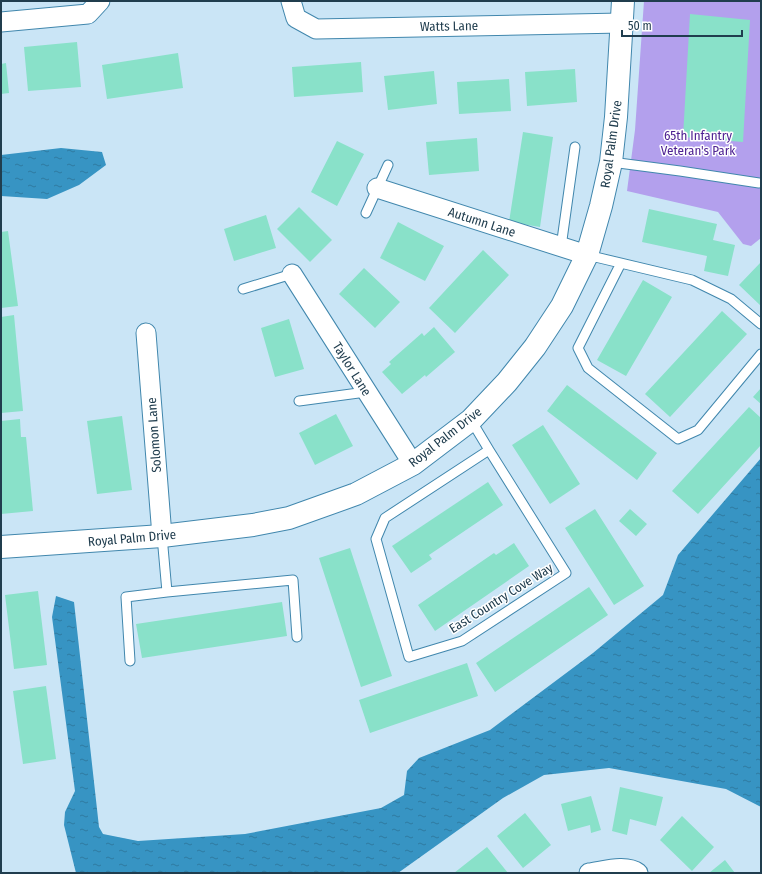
<svg xmlns="http://www.w3.org/2000/svg" width="762" height="874" font-family="'Fira Sans Condensed',sans-serif">
	<style>
		.park { fill: #b3a0ed }
		.water { fill: url(#water-ripples) }
		.building { fill: #89e1c9 }
		.lines { fill: none; stroke-linecap: round; stroke-linejoin: round }
		.lane-casing { stroke: #4187ad; stroke-width: 11 }
		.street-casing { stroke: #4187ad; stroke-width: 21 }
		.secondary-casing { stroke: #4187ad; stroke-width: 24 }
		.lane { stroke: #fff; stroke-width: 9 }
		.street { stroke: #fff; stroke-width: 19 }
		.secondary { stroke: #fff; stroke-width: 22 }
		.labels { text-anchor: middle; dominant-baseline: central; stroke-width: 3; stroke-linejoin: round; paint-order: stroke }
		.street-label { font-size: 13px; fill: #203d4e; stroke: #fff }
		.park-label { font-size: 13px; fill: #4e2292; stroke: #fff }
	</style>
	<defs>
		<pattern id="water-ripples" width="26" height="14" patternUnits="userSpaceOnUse"><rect width="26" height="14" fill="#3794c3"/><path d="M2 4q2-2 4 0t4 0M15 11q2-2 4 0t4 0" fill="none" stroke="#2e7aa1"/></pattern>
	</defs>
	<rect width="100%" height="100%" fill="#cae5f6"/>
	<!-- park -->
	<path class="park" d="M644,1h117v237l-10,8 -8,-2 -25,-32 -91,-21 8,-61z"/>
	<!-- water -->
	<path class="water" d="M61,148l41,4 4,13 -27,20 -32,14 -46,-3v-41z
		M761,458v349l-35,-18 -117,-21 -65,7 -41,23 -105,75h-322l-12,-48 1,-13 10,-21 -23,-174 4,-21 18,6 25,225 4,7 35,7 107,-7 136,-26 23,-13 3,-24 12,-13 71,-28 103,-77 70,-58 15,-40z"/>
	<!-- building -->
	<path class="building" d="M690,14l60,6 -7,122 -60,-5z
		M77,42l4,45 -53,4 -4,-44z
		M178,53l5,35 -76,11 -5,-34z
		M361,62l2,30 -69,5 -2,-30z
		M6,63l3,30 -8,1v-30z
		M575,69l2,33 -50,4 -2,-34z
		M434,71l3,33 -49,6 -4,-34z
		M509,79l2,32 -52,3 -2,-32z
		M523,132l30,5 -13,90 -31,-5z
		M477,138l2,33 -50,4 -3,-33z
		M337,141l27,13 -27,52 -26,-14z
		M299,207l33,33 -22,22 -33,-33z
		M649,209l68,15 -4,16 22,5 -7,31 -24,-5 3,-15 -65,-14z
		M266,215l10,33 -42,13 -10,-32z
		M398,222l46,24 -19,35 -45,-23z
		M8,231l10,75 -17,2v-76z
		M483,250l26,25 -54,58 -26,-25z
		M761,262v44l-22,-21z
		M364,268l36,34 -25,26 -36,-34z
		M643,280l29,17 -46,79 -29,-16z
		M722,311l25,23 -77,83 -25,-23z
		M14,315l9,96 -22,2v-96z
		M289,319l15,50 -29,8 -14,-49z
		M434,327l21,25 -29,25 -1,-2 -23,19 -20,-22 9,-8 -2,-2 33,-29 2,3z
		M567,385l90,68 -20,27 -90,-69z
		M761,388v16l-8,-7z
		M749,407l12,11v27l-63,69 -26,-23z
		M336,414l17,32 -38,19 -16,-32z
		M122,416l10,74 -35,4 -10,-73z
		M20,419l1,18h5l7,74 -32,3v-93z
		M543,425l37,59 -30,20 -38,-59z
		M488,482l15,23 -74,50 3,4 -21,14 -19,-27z
		M595,509l49,77 -30,19 -49,-77z
		M630,509l17,15 -11,12 -17,-15z
		M514,543l15,23 -94,65 -17,-26 76,-52 2,2z
		M350,548l42,128 -31,11 -42,-129z
		M589,587l19,28 -113,77 -19,-29z
		M38,591l9,74 -33,4 -9,-74z
		M282,602l5,34 -145,22 -6,-34z
		M467,663l11,33 -108,37 -11,-33z
		M46,686l10,73 -33,5 -10,-73z
		M620,787l43,10 -7,29 -26,-7 -3,16 -15,-4z
		M591,796l10,34 -10,3 -1,-8 -22,6 -7,-27z
		M525,813l26,32 -28,23 -26,-32z
		M682,816l32,31 -22,24 -32,-31z
		M487,847l21,26h-54z
		M725,860l10,13h-26z"/>
	<g class="lines">
		<defs>
			<path id="lane" d="M611,162l69,9 79,12
				M366,213l22,-48
				M561,247l14,-100
				M587,255l105,25 39,19 30,25
				M621,263l-43,85 10,20 90,71 20,-9 63,-76
				M243,289l49,-15
				M299,401l67,-9
				M471,420l18,30 77,123 -104,68 -53,16 -33,-118 9,-21 104,-68
				M162,536l5,56 126,-12 4,57
				M130,661l-4,-64 41,-5"/>
			<path id="street" d="M291,1l5,17 20,11 306,-6
				M1,22l87,-8 12,-13
				M377,188l210,67
				M292,274l121,190
				M146,333l16,203
				M589,873c15,-2 37,-9 49,0"/>
			<path id="secondary" d="M1,547l161,-11 91,-11 36,-7 67,-24 57,-30 58,-44 36,-38 28,-35 27,-41 25,-51 14,-49 10,-44 5,-45 7,-116"/>
		</defs>
		<!-- lane casing -->
		<use href="#lane" class="lane-casing"/>
		<!-- street casing -->
		<use href="#street" class="street-casing"/>
		<!-- secondary casing -->
		<use href="#secondary" class="secondary-casing"/>
		<!-- lane -->
		<use href="#lane" class="lane"/>
		<!-- street -->
		<use href="#street" class="street"/>
		<!-- secondary -->
		<use href="#secondary" class="secondary"/>
	</g>
	<g class="labels">
		<!-- street labels -->
		<g class="street-label">
			<text transform="translate(449 26) rotate(-1)">Watts Lane</text>
			<text transform="translate(611 144) rotate(-82)">Royal Palm Drive</text>
			<text transform="translate(482 222) rotate(18)">Autumn Lane</text>
			<text transform="translate(352 369) rotate(58)">Taylor Lane</text>
			<text transform="translate(154 435) rotate(-94)">Solomon Lane</text>
			<text transform="translate(445 437) rotate(-38)">Royal Palm Drive</text>
			<text transform="translate(132 538) rotate(-5)">Royal Palm Drive</text>
			<text transform="translate(501 598) rotate(-32)">East Country Cove Way</text>
		</g>
		<!-- park labels -->
		<g class="park-label">
			<text x="698" y="135">65th Infantry<tspan x="698" dy="15">Veteran's Park</tspan></text>
		</g>
	</g>
	<!-- border -->
	<rect width="762" height="874" fill="none" stroke="#203d4e" stroke-width="4"/>
	<!-- scale -->
	<path d="M622 30v6h120v-6" fill="none" stroke="#203d4e" stroke-width="2"/>
	<text x="628" y="30" font-size="12" fill="#203d4e" stroke="#ffffff" stroke-width="3" paint-order="stroke">50 m</text>
</svg>
